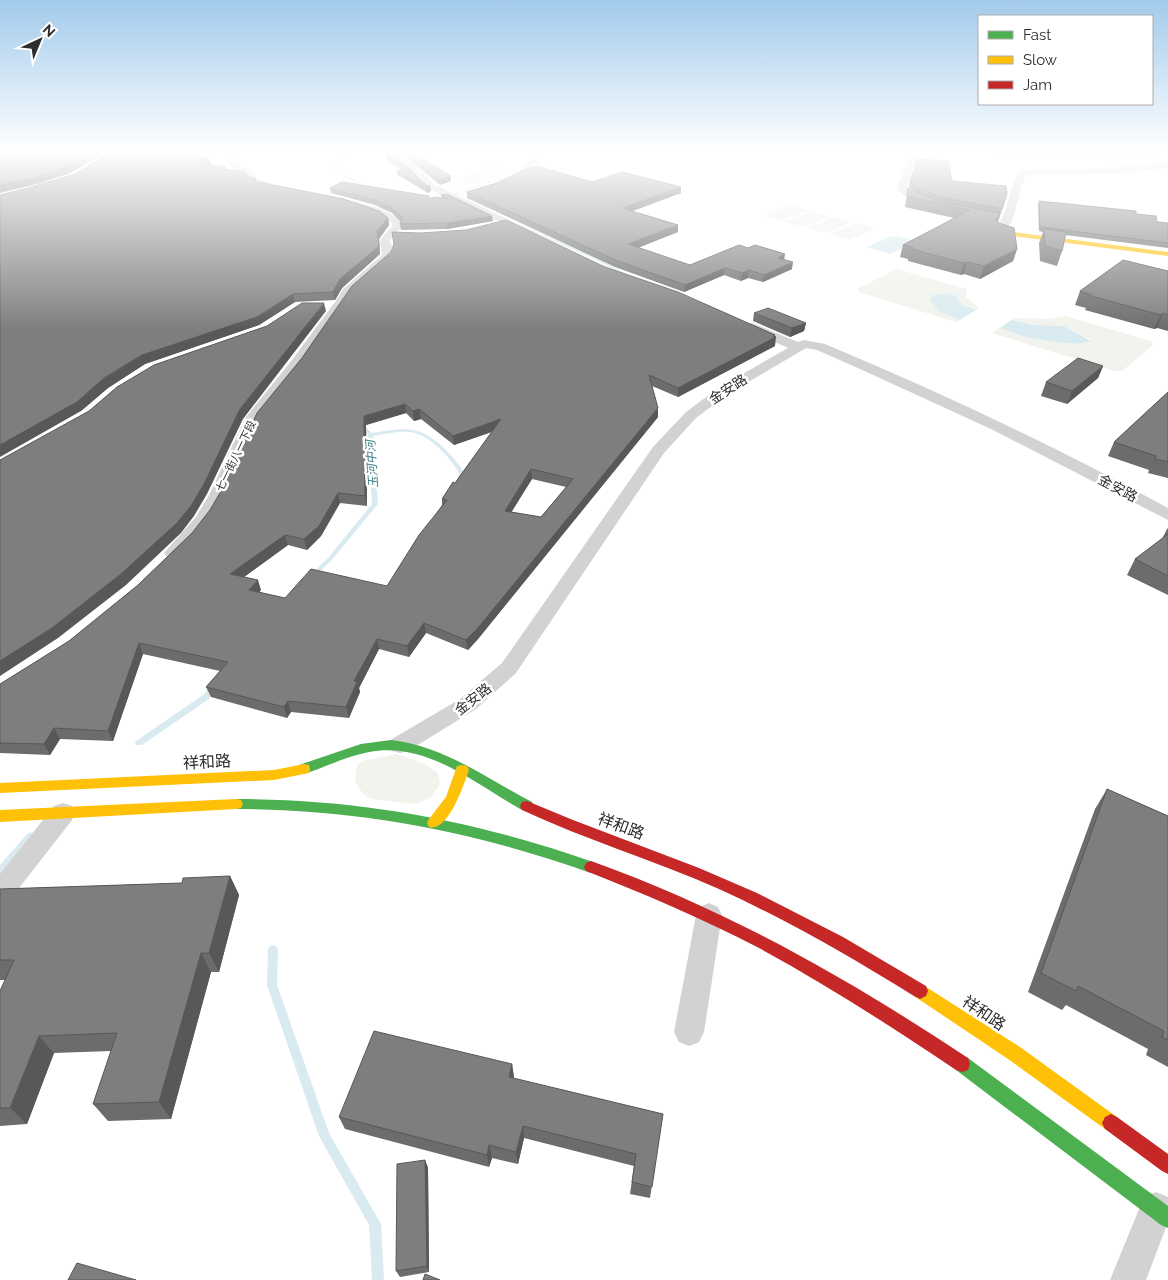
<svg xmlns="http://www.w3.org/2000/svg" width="1168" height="1280" font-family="Raleway,'Noto Sans SC',sans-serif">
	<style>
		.green { fill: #f1f3ec }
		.water { fill: #d9ebf0 }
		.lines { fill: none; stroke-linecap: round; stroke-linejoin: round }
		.stream { fill: #d9ebf0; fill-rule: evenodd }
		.street { fill: #d2d2d2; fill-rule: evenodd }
		.fast { fill: #4caf50; fill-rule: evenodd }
		.slow { fill: #ffc107; fill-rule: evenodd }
		.jam { fill: #c62828; fill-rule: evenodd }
		.wall { fill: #6c6c6c; fill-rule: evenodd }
		.shaded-wall { fill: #585858 }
		.building { fill: #7e7e7e; stroke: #585858; fill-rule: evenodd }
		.labels { text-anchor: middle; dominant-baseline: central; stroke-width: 5; stroke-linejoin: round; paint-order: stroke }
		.far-street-label { font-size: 11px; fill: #2d2d2d; stroke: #fff }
		.far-water-label { font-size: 12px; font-style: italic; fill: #417c8a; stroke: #fff }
		.street-label { font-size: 14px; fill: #2d2d2d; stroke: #fff }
		.near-street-label { font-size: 16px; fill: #2d2d2d; stroke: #fff }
	</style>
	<rect width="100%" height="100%" fill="#fff"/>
	<!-- green -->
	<path class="green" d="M491,166l21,5 -39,14 -21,-5z
		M789,205l19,5 -26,11 -18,-5z
		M811,211l19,5 -26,11 -19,-5z
		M833,217l19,5 -25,11 -20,-5z
		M856,223l20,5 -26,12 -20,-6z
		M896,269l71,20 -1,8 13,11 -3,2 -15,-6 -5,-8 -6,-3 -16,2c4,19 9,19 26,25l-4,2 -97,-30 -2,-3z
		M1066,316l84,25 4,3 -32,27h-8l-122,-38 8,-5c18,8 73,22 91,12l-27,-14 -29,-1 -24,-5 4,-2 31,1z
		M396,754l27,9 15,10 2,11 -9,13 -15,7 -45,-5 -8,-5 -8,-13 2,-15 5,-5z"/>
	<!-- water -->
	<path class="water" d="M896,236l17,4 3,3 -27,11 -22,-7 22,-10z
		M950,293l6,3 5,8 15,6 -16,10 -20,-8 -11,-13 5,-4z
		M1011,320l24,5 29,1 27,15c-21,8 -71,-4 -91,-13z"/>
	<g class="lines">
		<!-- stream -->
		<path class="stream" d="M345,151h3l2,3 -17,12v4l42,18v2h-2l-42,-19v-6l16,-11z
			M516,172l3,1 -62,21 5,3v2h-2l-8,-5z
			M404,192l25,3 10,9 -3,1 -9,-8 -24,-3z
			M526,228h2l66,28 34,19 -3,1 -33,-18 -66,-28z
			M360,422l12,11c33,-5 47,-9 73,16 7,7 14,15 20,24l-2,7 -3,2 -2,-1 -1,-1 2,-7c-9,-16 -31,-40 -50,-41 -12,-1 -24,2 -35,4l4,68 -47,57 -18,17h-4l-1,-1 1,-1 18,-17 45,-55 -4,-69 -11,-11z
			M215,683l3,1 1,2 -10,13 -67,46h-6l-1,-2 1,-2 67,-46 9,-11z
			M30,832l3,2 1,2 -1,2 -30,36 -3,1v-10l27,-31z
			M273,945l3,1 2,3 -1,36 52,148 52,91 3,56h-12l-3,-55 -50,-89 -52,-151 1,-36 2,-3z"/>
		<!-- street -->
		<path class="street" d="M227,151h8c-3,21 17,12 22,27l22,9v4h-6l-23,-9c-8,-15 -26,-10 -23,-31z
			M384,151h10l21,14 20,20 100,47 -1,2h-8l-97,-45 -20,-20z
			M532,151h8c-2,17 -21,35 -39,33v-4c15,-6 28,-12 31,-29z
			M912,151h10l-3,3 -12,34 5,6 22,8v4c-13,2 -29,-8 -37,-18z
			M994,151l142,1h20l4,3 -4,3 -118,-1 -40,-4z
			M1168,162v6l-59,6 -82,1c-10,12 -10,53 -26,58l-5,-3 9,-18 9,-32 8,-10 87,-2z
			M354,201l30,9 17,10 1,7 -12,13 3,11 -1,5 -40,37 -5,10 -45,63 -44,55 -33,74 -13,24 -33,38 -6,1 -6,-1 -3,-4 32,-36 13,-22 37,-78 46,-57 43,-58 8,-13 39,-34 -2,-15 12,-14v-3l-14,-9 -27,-8 -2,-2z
			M752,323l46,19 6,-2 21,4c117,49 232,103 343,164v12l-177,-91 -131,-60 -43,-19 -11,-2 -78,46 -32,24 -32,35 -148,220 -40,36 -68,42 -8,2 -8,-2 -3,-6 3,-6 68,-40 42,-36 151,-216 33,-35 32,-24 70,-40 -40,-18 -2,-3 2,-3z
			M63,803l9,3 3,7 -3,7 -63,81 -9,3v-30l54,-68z
			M709,903l9,4 4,8 -18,117 -5,10 -10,4 -10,-4 -5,-10 22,-117 4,-8z
			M1156,1192l12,5v25l-22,58h-36l34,-83z"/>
		<!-- fast -->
		<path class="fast" d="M391,740c55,7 93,37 141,62l2,4 -2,4 -5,1 -5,-1c-47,-26 -95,-69 -153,-58 -22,4 -43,15 -65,22l-5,-1 -1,-4 1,-4 62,-21z
			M236,799c126,0 241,22 360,64l2,4 -2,4 -5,2c-119,-42 -229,-63 -355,-64l-5,-1 -2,-4 2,-4z
			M962,1056l6,2 200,148v22l-7,-3 -205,-155 -2,-6 2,-6z"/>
		<!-- slow -->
		<path class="slow" d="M1001,228l13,4 154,20v4l-155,-20 -14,-5z
			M304,764l5,1 1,4 -1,4 -35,7 -274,13v-10l274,-13z
			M462,765l5,1 2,4c-5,14 -21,63 -40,57l-2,-4 2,-4 17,-22 11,-31z
			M236,799l5,1 2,4 -2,4 -5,1 -236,13v-12z
			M920,983l100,64 97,70 3,6 -3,6 -6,3 -6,-3 -97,-70 -94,-63 -2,-5 2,-5z"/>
		<!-- jam -->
		<path class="jam" d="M527,801l46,19 126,48 58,25 86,44 83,49 2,5 -2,5 -6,3 -6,-3c-63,-39 -127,-76 -195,-107 -65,-29 -133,-49 -197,-79l-2,-4 2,-4z
			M591,861c135,48 258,118 377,197l2,6 -2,6 -6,2 -6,-2c-64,-43 -129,-85 -197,-122 -56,-29 -114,-54 -173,-77l-2,-4 2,-4z
			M1111,1114l6,3 51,37v20l-6,-3 -57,-42 -3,-6 3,-6z"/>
	</g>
	<!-- wall -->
	<path class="wall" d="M216,151l-22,4 15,3 2,7h-1l16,2 1,2 29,10 1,3 131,36 1,7 -10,14 1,15 -38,34 -7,12 -40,2 -36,23 -114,39 -37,24 -27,23 -53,-223 47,-14z
		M394,151h15l42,30 -11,4 -35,-29z
		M388,153l43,38 -3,2 -30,-18 -1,-4 5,-1 -15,-9 -1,-5z
		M952,181l55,13 -9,28 19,27 -4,12 -33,18 -16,-5 -3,1 -53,-14v-2l-8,-2 3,-12 51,-27 -49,-11 3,-19 7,3 -6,-4 1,-5z
		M592,182l89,5v6l-49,18 46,21 -40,16 52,17 95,-5 7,9 -29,13 -15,-4 -7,3 -17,-6 -40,17 -69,-25 -148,-69v-6l30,-9z
		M330,188l100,11 12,-1 -1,-3 52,26 -46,8 -46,1 -1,-6 1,-2 -9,-9 -17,-8 -44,-12z
		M1039,201l97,13 21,8 11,1v25l-103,-13 -3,16 -5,15 -17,-5 -1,-18 4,-11 -4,-1 -1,-26z
		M605,267l170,70v9l-97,51 -26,-11 6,31 -180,222 -10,11 -42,-17 -17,24 -30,-8 -20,39 1,4 -11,26 -58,-6 -4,6 -76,-21 -5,-10 14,-16 -77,-17 -30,87 -53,-2 -10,16 -50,-2v-69l69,-43 69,-56 54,-52zM406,413l8,8 7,-2 33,26 38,-13 -37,51 -13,16v6l-55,81 -102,12 -26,-6 2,-2 -17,-13 44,-32 19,5 14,-14 19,-33 27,3 -1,-81zM532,479l34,8 -25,30 -30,-5z
		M1168,271v60l-11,-3 -3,1 -69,-19 1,-2 -11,-3 5,-14z
		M754,313l52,10 -2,8 -14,6 -37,-16z
		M1103,366l-5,12 -31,26 -26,-8 5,-14z
		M1168,392v86l-20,-5 1,-3 -41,-14 6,-14z
		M1168,528v67l-41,-20 8,-16 27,-20 5,-10z
		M1107,789l61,27v251l-22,-12 2,-6 -82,-44 -4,5 -34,-18 67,-183z
		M230,876l9,19 -20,77h-8l-40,147 -63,2 -15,-17 18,-53 -57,2 -27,71 -27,2v-135l5,-11h-5v-91l182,-6z
		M512,1064l2,15 149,35 -13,84 -20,-4 4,-28 -110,-28 -6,26 -26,-6 -3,9 -144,-38 -6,-12z
		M425,1160l3,8 1,104 -29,5 -4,-6z"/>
	<!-- shaded-wall -->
	<path class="shaded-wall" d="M94,151h8l-7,8 -25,14 -29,10 -41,10v-8z
		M179,151h37l-39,7 -2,-6z
		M209,158l2,7 -16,5 -1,-7z
		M451,176v5l-11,4 -1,-5z
		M430,186l1,5 -3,2 -1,-5z
		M681,187v6l-59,22v-7z
		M1000,213l-3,11 -1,-4z
		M492,216l1,5 -46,8v-6z
		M388,218l1,7 -10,14 1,15 -38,34 -7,12 -2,-8 7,-13z
		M678,225v7l-50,19v-7z
		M1017,249l-4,12 -33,18 4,-13z
		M785,254l-1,7 -6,-3z
		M793,262l-1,7 -29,13 1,-7z
		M967,262l-3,12 -3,1 3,-12z
		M725,268l-1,7 -40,17 1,-7z
		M749,270l-1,8 -7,3 1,-8z
		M293,294l2,8 -36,23 -114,39 -37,24 -27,23 -81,46v-12l142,-90z
		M324,303l2,8 -83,108 -36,75 -13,22 -13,17 -55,52 -68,53 -58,38v-15l240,-252z
		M1163,313l-6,15 -3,1 7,-14z
		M806,323l-2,8 -14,6 2,-9z
		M775,335v3l1,-1 -1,9 -97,51v-9z
		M1103,366l-5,12 -31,26 5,-13z
		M405,404l1,9 -40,12 1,81 -2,-10 -1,-80z
		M658,408v9l-180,222 -10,11 -2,-10z
		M419,409l2,10 -7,2 -1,-10z
		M501,419l1,9 -48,17 -1,-9z
		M531,469l1,10 -26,42 -1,-10z
		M338,493l2,10 -19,33 -14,14 -3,-11z
		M285,535l3,10 -55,40 -3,-11z
		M258,580l3,10 -9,11 -3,-11z
		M424,623l2,10 -17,24 -2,-11z
		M377,639l2,10 -20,39 1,4 -11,26 -3,-11 8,-26z
		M139,643l4,11 -30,87 -5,-10z
		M288,701l3,11 -4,6 -3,-11z
		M54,728l6,11 -10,16 -6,-11z
		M230,876l9,19 -20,77 -10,-19z
		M201,953l10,19 -40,147 -12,-17z
		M39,1036l15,17 -27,71 -17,-16z
		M512,1064l2,13 -4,13 -1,-13z
		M523,1126l1,12 -6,26 -2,-12z
		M489,1145l3,13 -3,9 -2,-12z
		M425,1160l3,8 1,104 -2,-6z"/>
	<!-- building -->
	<path class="building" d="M0,151h94l-26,15 -29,10 -39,9z
		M107,151h72l-4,1 34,6 -15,5 32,4 -3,2 21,3 4,5 8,2 -3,2 91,18 35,12 9,7 -11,13 2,15 -39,33 -7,13 -40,2 -36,23 -115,38 -38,23 -27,24 -77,43v-250l28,-7 47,-14 27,-17z
		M404,151h5l42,25 -12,4z
		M388,153l19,13 16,17 7,3 -3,2 -30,-17 10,-2 -21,-13z
		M918,159l30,2 4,20 54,5 1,8 -5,15 -61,-12 -23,-9 -8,-6z
		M537,166l55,16 30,-10 59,15 -59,21 56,17 -50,19 62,21 49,-20 9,3 7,-3 30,9 -7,4 15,4 -29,13 -15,-5 -7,3 -17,-5 -40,17 -70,-25 -148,-68 30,-9 27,-13z
		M342,182l87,14 1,3 5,-2 13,2 -7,-4 6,-1 45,22 -45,7 -47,1 3,-6 -12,-10 -16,-8 -45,-12z
		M908,188l11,6 28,9 53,10 -4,7 3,3 15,5 3,21 -33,17 -17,-4 -3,1 -53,-14 2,-2 -10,-2 67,-35 -63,-14z
		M1039,201l97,10v3l20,2 1,6 11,1v20l-128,-16z
		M506,220l99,47 73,25 97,43 -2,1 3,1 -98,51 -29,-13 9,33 -181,221 -11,11 -42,-17 -17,23 -30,-7 -23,42 3,1 -11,25 -58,-6 -4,6 -78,-20 22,-25 -89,-19 -31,88 -54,-3 -10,16 -44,-1v-59l69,-43 69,-56 54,-52 18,-23 14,-24 33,-73 45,-55 50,-72 39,-34 3,-8 -2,-12 28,1 46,-3zM405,404l8,7 6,-2 34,27 48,-17 -46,64 -2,-1 -11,17 5,1 -28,35 -32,51 -76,-17 -26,29 -36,-8 9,-10 -28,-6 55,-39 19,4 15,-13 19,-33 27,3 -1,-80zM531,469l42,10 -32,38 -36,-6z
		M1044,229l22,3 -4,19 -17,-5z
		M1123,260l45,11v44l-5,-2 -2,2 -70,-19 1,-1 -12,-4z
		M302,303h22l-84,106 -36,75 -13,22 -14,17 -56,51 -69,54 -52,33v-201l89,-49 28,-24 37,-22 113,-39z
		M768,308l38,15 -14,5 -38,-15z
		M1078,358l25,8 -31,25 -26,-9z
		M1168,392v70l-13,-3 1,-3 -42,-14z
		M1168,534v42l-33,-17z
		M1107,789l61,27v224l-6,-3 2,-6 -86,-45 -2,5 -35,-18z
		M230,876l-21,77h-8l-42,149 -66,2 24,-71 -78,3 -29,72h-10v-117l14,-31h-14v-71l182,-6 1,-5z
		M374,1031l138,33 -3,13 154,37 -11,73 -20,-5 4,-28 -113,-28 -7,26 -27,-7 -2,10 -148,-38z
		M425,1160l2,106 -31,5 1,-107z
		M77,1263l59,17h-68z
		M425,1274l15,6h-17z"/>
	<!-- sky -->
	<linearGradient id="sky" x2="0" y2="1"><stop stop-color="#a2caeb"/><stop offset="0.46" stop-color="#fff"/><stop offset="1" stop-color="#fff" stop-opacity="0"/></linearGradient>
	<rect width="1168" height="330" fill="url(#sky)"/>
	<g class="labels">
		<!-- far-street labels -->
		<g class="far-street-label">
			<text transform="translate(236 456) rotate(-64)">七一街八一下段</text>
		</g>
		<!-- far-water labels -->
		<g class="far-water-label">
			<text transform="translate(372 464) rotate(-94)">玉河中河</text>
		</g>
		<!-- street labels -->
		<g class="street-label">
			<text transform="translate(728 389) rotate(-33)">金安路</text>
			<text transform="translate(1118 488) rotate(28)">金安路</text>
			<text transform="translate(473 699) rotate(-38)">金安路</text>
		</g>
		<!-- near-street labels -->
		<g class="near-street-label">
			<text transform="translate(207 762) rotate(-3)">祥和路</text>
			<text transform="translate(621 826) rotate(20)">祥和路</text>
			<text transform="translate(984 1013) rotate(34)">祥和路</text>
		</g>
	</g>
	<!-- legend -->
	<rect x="978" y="15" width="175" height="90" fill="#ffffff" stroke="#ababab"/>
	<rect x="988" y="31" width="25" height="8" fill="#4caf50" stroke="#ababab"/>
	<text x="1023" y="40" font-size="15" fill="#2d2d2d">Fast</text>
	<rect x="988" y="56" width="25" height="8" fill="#ffc107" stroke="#ababab"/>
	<text x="1023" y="65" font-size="15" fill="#2d2d2d">Slow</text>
	<rect x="988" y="81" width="25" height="8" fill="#c62828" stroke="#ababab"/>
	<text x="1023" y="90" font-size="15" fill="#2d2d2d">Jam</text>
	<!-- north arrow -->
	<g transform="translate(40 40) rotate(44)" stroke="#ffffff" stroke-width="4" paint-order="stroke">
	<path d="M0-4L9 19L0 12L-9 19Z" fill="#2d2d2d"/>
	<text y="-8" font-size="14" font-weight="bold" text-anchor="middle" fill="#2d2d2d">N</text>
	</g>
</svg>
